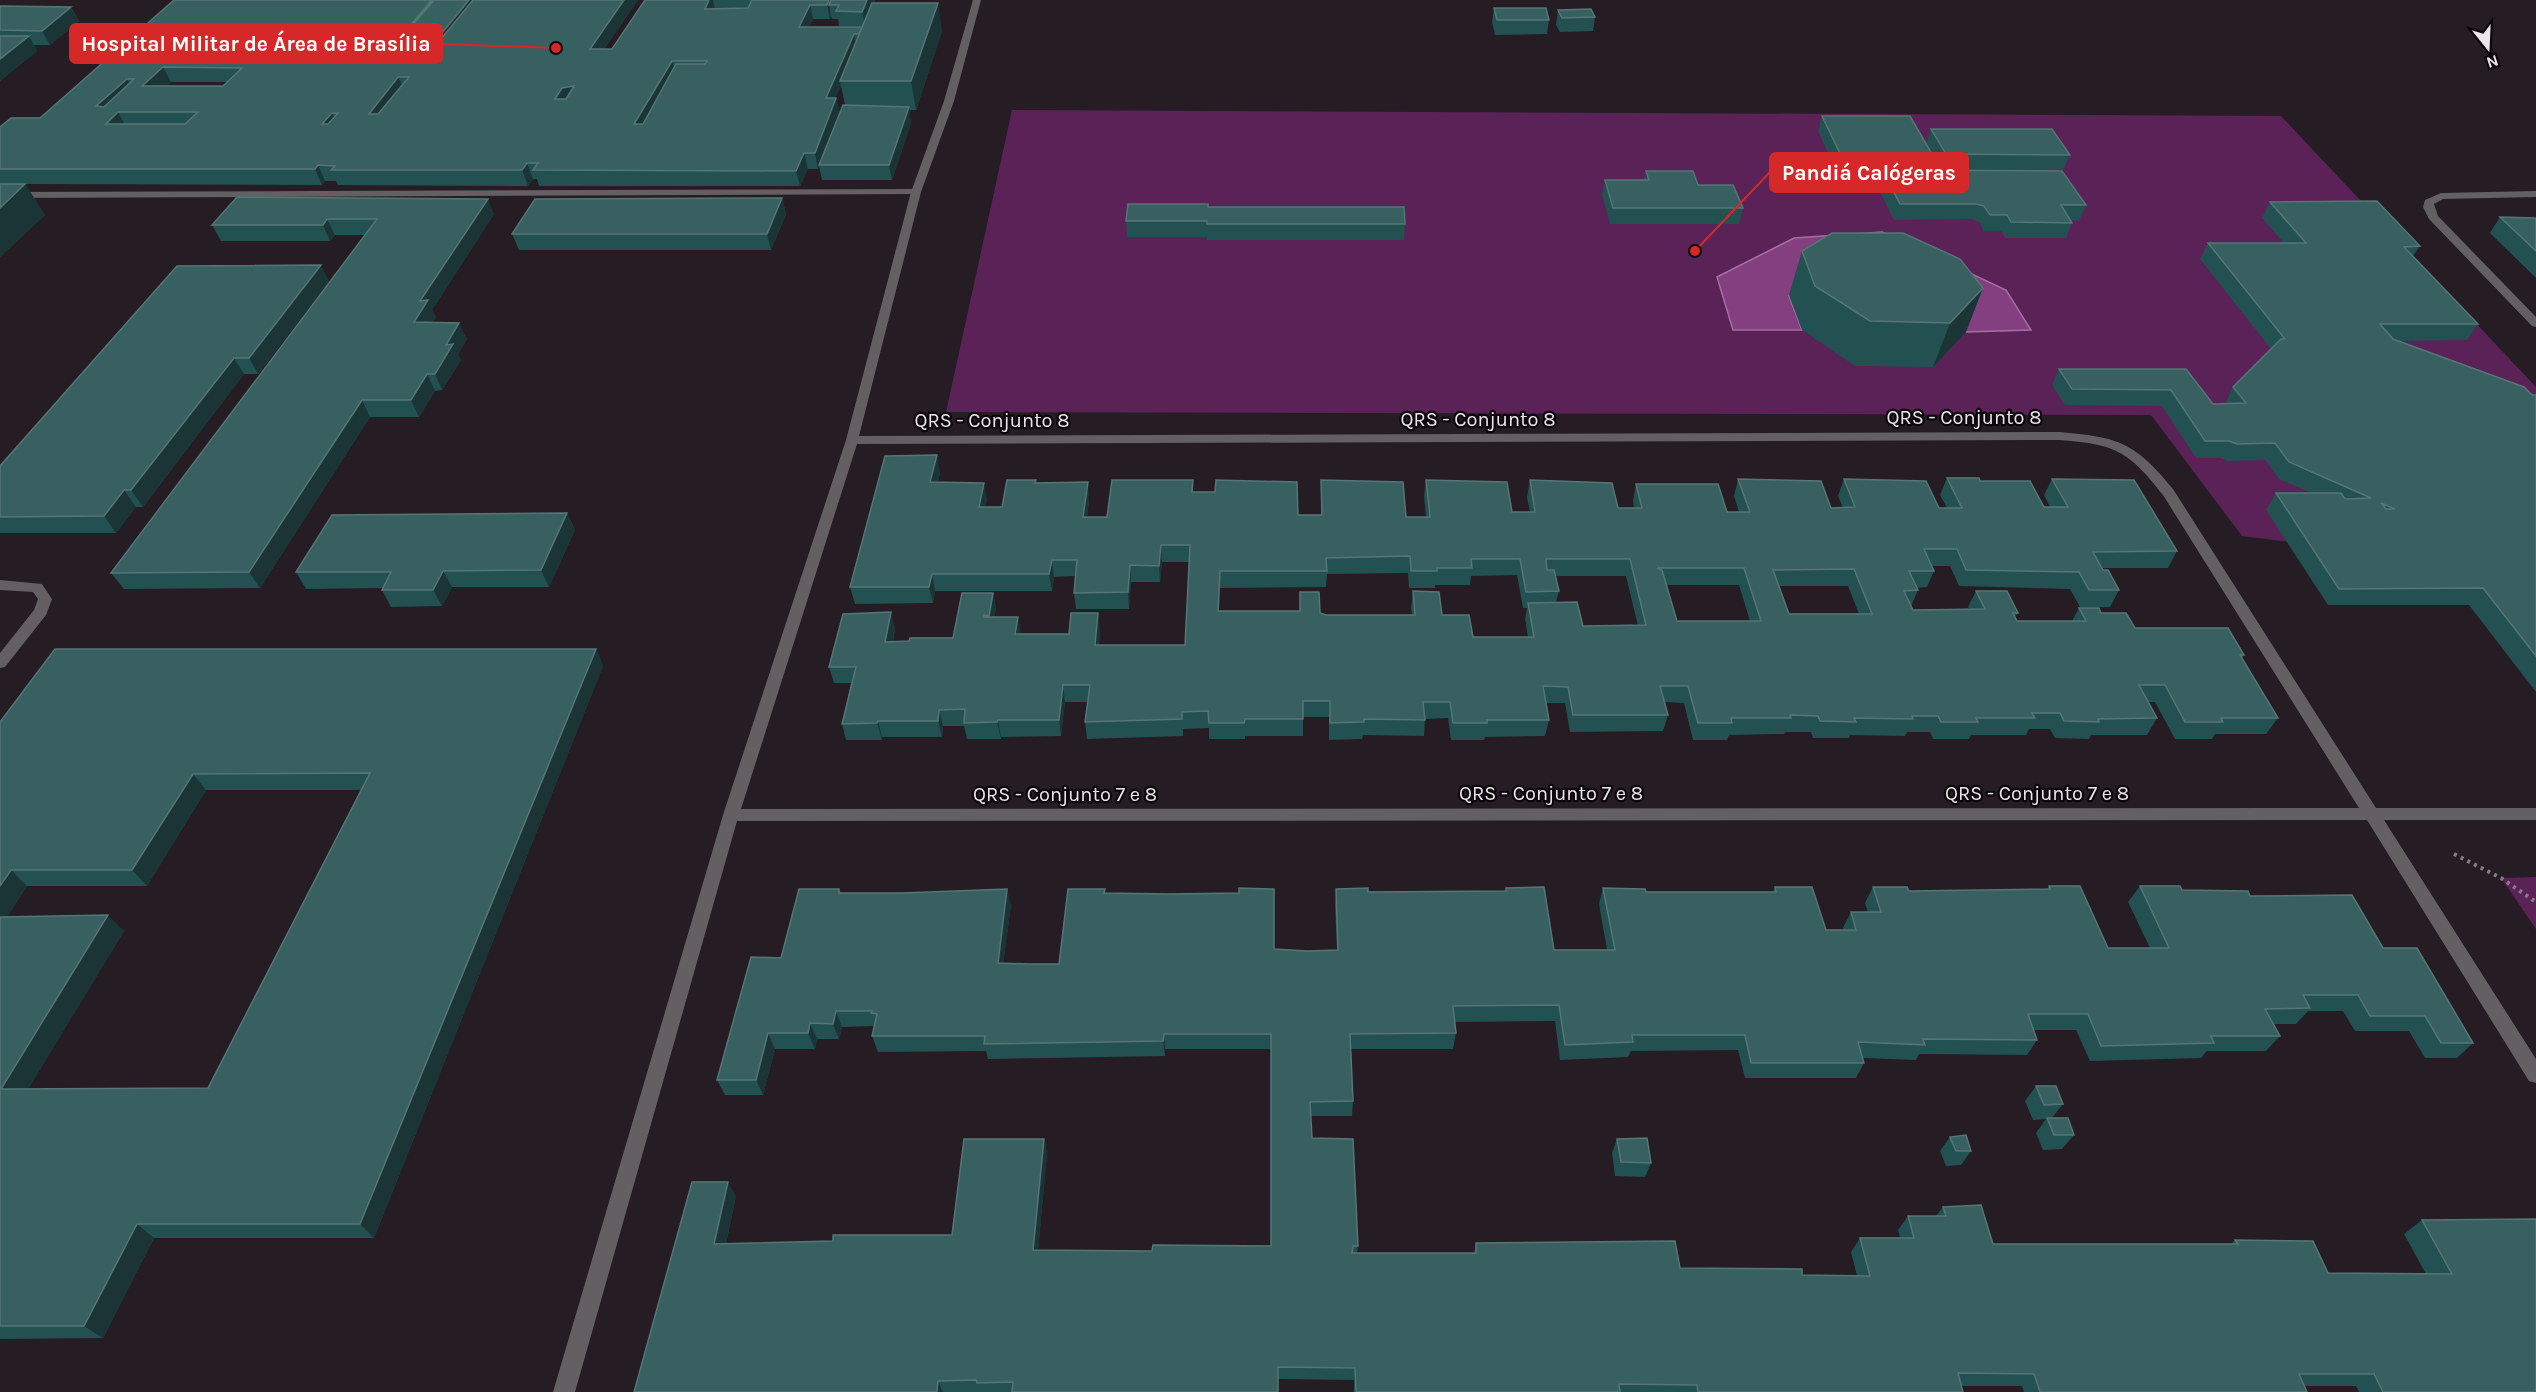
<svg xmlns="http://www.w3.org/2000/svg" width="2536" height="1392" font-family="Karla,sans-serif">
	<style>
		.green { fill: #5a2257 }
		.water { fill: #843f80; stroke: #a371a0; stroke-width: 1.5 }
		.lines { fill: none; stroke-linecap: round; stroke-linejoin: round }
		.path { stroke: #837c82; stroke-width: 4; stroke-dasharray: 3 4.5; stroke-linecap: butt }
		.service { fill: #635f63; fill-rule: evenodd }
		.minor { fill: #635f63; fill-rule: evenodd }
		.wall { fill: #235050; fill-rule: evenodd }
		.shaded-wall { fill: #1b3537 }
		.building { fill: #396060; stroke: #557576; stroke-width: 1.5; fill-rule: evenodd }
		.labels { text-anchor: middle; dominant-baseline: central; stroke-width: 4.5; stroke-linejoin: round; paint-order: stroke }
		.street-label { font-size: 20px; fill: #ece6eb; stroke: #0c080b }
		.leader { fill: none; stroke: #d62828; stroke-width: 2 }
		.callout-dot { fill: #d62828; stroke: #0c080b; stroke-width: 2 }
		.callout { fill: #d62828; stroke: #d62828; stroke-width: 2 }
		.callout-label { font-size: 21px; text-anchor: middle; font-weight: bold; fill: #fff }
	</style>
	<rect width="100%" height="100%" fill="#251c24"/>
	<!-- green -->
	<path class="green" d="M1012,110l1269,6 255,271v171h-118l-176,-22 -91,-121 -1205,-3z
		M2536,877v52l-35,-51z"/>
	<!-- water -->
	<path class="water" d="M1882,232l124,58 25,40 -65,2 -22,-28 -155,-8 13,34h-69l-16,-53 77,-39z"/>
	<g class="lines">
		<!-- path -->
		<path class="path" d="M2454,854l47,24 35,24"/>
		<!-- service -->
		<path class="service" d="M916,189l4,1v4l-920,4v-6z
			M0,580l42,4 10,15 -6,16 -41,52 -5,1v-15l34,-43 4,-11 -5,-7 -33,-2z"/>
		<!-- minor -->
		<path class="minor" d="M973,0h8l-27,101 -33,91 -62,244 1200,-4c59,5 76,10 114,57l203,319h160v12h-152l152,239v24l-7,-2 -162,-261 -1630,1 -162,571h-22l170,-577 123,-375 65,-248 33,-91zM2059,440c55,4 69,10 104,55l196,313 -1618,1 116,-365z
			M2536,191v6l-93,2 -9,5 4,12 98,101v10l-4,-1 -103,-107 -6,-12 2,-7 16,-7z"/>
	</g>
	<!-- wall -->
	<path class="wall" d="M174,0h464l-34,49h8l33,-49h230l-1,3 68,28 -26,79h-7l2,13 -19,57h-70l-3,-14 -1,3h-10l-8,17h-261l-2,-7h-4l-5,7 -190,-1 -2,-4h-11l-3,4 -297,-1 20,31 -45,42v-130l40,-9zM831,16l1,3h6l1,7h24l-1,1h-53l4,-8h17zM215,40l54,1 -2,2h-55zM171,82h56l-4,4h-56zM841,86l4,19 -5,8 -4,-15h-1z
		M0,6l71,1 8,14 -29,24h-16l3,6 -37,30z
		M1494,8l55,12 -2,14 -52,1 -3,-13z
		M1558,10l37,7 -2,14 -33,1 -4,-7z
		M1822,116l117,50 -1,4 148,35 -7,16 -8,-1 1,3 -6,15h-61l-4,-7h-17l-5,-9 -9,-3 -76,1 -19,-38h-34l-23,-51z
		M1931,129l139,26 -7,15h-122l-15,-26z
		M1646,171l52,14 45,23 -4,16h-129l-8,-29 3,-15h39z
		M237,197l257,17 -62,96 4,7 -4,6 35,16 -9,15 3,6 -19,30 -7,1 -16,26h-49l-110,171 -136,1 -13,-16 255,-338h-31l-5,6h-109l-9,-16z
		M782,198l4,16 -15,36h-252l-7,-16z
		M2270,202l150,44 -7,10 65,68 -11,16 -69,1 134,54h4v297l-67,-87h-141l-62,-95 10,-17h35l-32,-14 -14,-19 -38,1 -7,-3h-24l-34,-52 -97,-1 -13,-20 7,-16h127l27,35h12l8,-17 38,-38 -71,-90 8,-16h76l-22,-25z
		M1208,207l197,17 -1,16h-197v-3h-80l-1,-16z
		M2500,217l36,1v60l-46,-45z
		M1832,233l134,99 -33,35 -78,-1 -53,-36 -13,-35 13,-44z
		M329,281l-71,93h-14l-101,133h-7l-20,26h-116v-67z
		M940,472l-2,10 49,17 -2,8h17l34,-24 53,16 -2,18h20l87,-25 104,23h23v-35l85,37h20l-2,-21 2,-16 86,32h18l-3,-15 3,-17 88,28h16l-1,-7 3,-17 91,28h12l-5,-16 4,-17 93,29h12l-5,-12 6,-17 95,29h8l-7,-13 7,-17 33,3 64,26h6l-6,-12 8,-16 125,72 -9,17h-66l17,22 -9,17h-30l-10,-18 -111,-3 -9,-20h-19l3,5 -7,16 -11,1 2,2 -7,16 2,4 56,-1 -1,-2 8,-16 42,22 -3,4 2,4h55l7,-13 22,5 34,15 109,27 -2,3 36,60 -12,16h-51l-3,5h-37l-20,-37h-7l9,16 -10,17h-56l-2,4 -34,-1 -5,-9h-21l-3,6h-55l-2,4h-36l-3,-7h-23l-2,4 -55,-1 -1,3h-36l-2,-6h-26l-1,2 -55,1 -2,5h-34l-9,-37 -19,-1 3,13 -5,16 -93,1 -5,-29h-19l3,17 -4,16 -60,1 -1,3h-33l-3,-22 -23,1 -1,17 -61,-1 -1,4 -33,1v-23h-26v19h-58v3h-36v-11l-26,1v7l-96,3 -2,-17 3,-20h-23l-4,34 -60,1v2h-34l-3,-13h-21l-1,11h-60v3h-36l-4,-16 9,-41h-17l-5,-16 66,-38 -2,13 60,-4 40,-45 3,16 -2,8 26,17h49l31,-4 -1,15h86l4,-83h-27l-2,20h-29l-2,27h-53l-2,-16 1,-17 -21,1 -2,14h-117l-2,12 -78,1 -5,-17zM1408,573l1,15h26v-3h35l1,-9 46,-1 6,33h4l-2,11 3,18h-55l-31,-22 -29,-24 -2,17 1,7h-86l-6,-2 -20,-21v19h-81l1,-23 106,-1 1,-13zM1555,576h71l12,50h-55l-27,-24 3,-11zM1666,585h73l11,36h-73zM1779,586h69l11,28h-70z
		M567,513l8,17 -26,57h-97l-10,19 -51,1 -9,-17v-2l-76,1 -10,-17z
		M596,649l7,17 -229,572h-220l-51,100 -103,1v-617zM206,790h156l-154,298 -180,1 96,-158 -117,-14 20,-31h120z
		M2049,886l59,62h42l-22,-46 12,-16 110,10 133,52 90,95 -16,15h-32l-16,-27h-54l-12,-20h-35l-12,13h-23l7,12 -14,15h-59l-6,7 -111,3 -14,-31h-42l3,10 -10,15 -108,-1 -3,6 -53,-2 1,5 -8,15h-111l-7,-28 -107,1 -3,6 -68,3 -5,-39 -100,1 1,11 -3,16h-102l2,52 -1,15h-41l1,22 46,108 -1,7h117l2,-10 204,25 122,7 55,1 -6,-24 9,-14h40l-2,-8 10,-14h28l7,-9 50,37h238l4,-4 93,33 98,1 -22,-40 18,-14 114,172h-177l-3,-6h-51l2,6h-283l-2,-6h-61l2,6h-609v-12l-76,-1v13h-644l102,-196 -10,48 107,-3 119,-6 92,-96 3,14 -9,97 114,1 119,-5v-197h-106v7l-177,3 -2,-8 -108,1 -6,-16 3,-10 -33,1 -3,12h-22l-2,10h-40l-12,46h-38l-8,-15 64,-122 58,-69 2,4 170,12 -8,58 25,1h31l46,-71 169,56 33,2 30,-1 -2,-45 1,-16 32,3 137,-1 1,-3 48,62h53l-8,-46 4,-16 43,4h127l2,-5 51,43h18l-1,-2 8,-16h17l-3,-9 8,-16 36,4 138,-2z
		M2036,1086l27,18 -11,14 22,17 -12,14 -19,1 -7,-17 10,-14 -13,1 -8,-19z
		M1950,1137l21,14 -10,14 -15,1 -6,-15z
		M1617,1139l34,24 -6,14 -30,-1 -3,-23z"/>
	<!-- shaded-wall -->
	<path class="shaded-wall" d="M432,0h14l-54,68 -6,-14z
		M469,0h17l-52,64 -6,-14z
		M624,0h14l-44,63 -4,-14z
		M709,0h4l2,9h-10z
		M829,0h9l-9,5 2,11 -1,3 -3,-14z
		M867,0h8l-10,26 -3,-14z
		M938,3l4,28 -26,79 -5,-29z
		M810,5l3,14 -11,23 -3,-15z
		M71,7l8,14 -29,24 -8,-14z
		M207,26l8,14 -18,17 -8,-14z
		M854,34l3,15 -17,32 1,5 -12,27 -3,-15z
		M29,36l8,15 -37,30v-22z
		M170,40l8,15 -18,-6z
		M672,61l5,15 -38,63 -5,-15z
		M163,67l8,15 -20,19 -9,-15z
		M398,77l7,15 -30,37 -6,-15z
		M127,79l9,15 -31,28 -9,-16z
		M574,86l-14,28 -5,-15 7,-11z
		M836,98l4,15 -22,56 -3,-16z
		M909,107l2,16 -19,57 -3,-15z
		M118,112l8,15 -20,-3z
		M332,113l7,15 -17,-4z
		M804,153l4,16 -8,17 -4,-15z
		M527,163l6,16 -5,7 -6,-16z
		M318,165l7,16 -3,4 -7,-16z
		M25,184l20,31 -45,42v-49z
		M782,198l4,16 -15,36 -4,-16z
		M488,199l6,15 -62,96 4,7 -14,22 -8,-17 6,-21z
		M327,219l8,16 -5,6 -7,-16z
		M321,265l8,16 -71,93 -9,-16z
		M1983,288l-17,44 -33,35 17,-44z
		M459,323l8,16 -9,15 3,6 -19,30 -7,-16 11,-29z
		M234,358l10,16 -101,133 -12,-17z
		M427,374l8,17 -16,26 -8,-17z
		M362,400l8,17 -110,171 -11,-16z
		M937,455l3,17 -6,27 -4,-17z
		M1088,482l1,17 -4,34 -2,-16z
		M984,483l3,16 -5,24 -3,-16z
		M124,490l12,17 -20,26 -12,-17z
		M567,513l8,17 -26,57 -8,-17z
		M1161,545l1,17 -2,20 -1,-16z
		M1052,560l2,17 -2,14 -3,-17z
		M1130,565l1,17 -2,27 -1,-17z
		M443,571l9,16 -10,19 -9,-16z
		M1220,571v17l-2,39v-16z
		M932,574l3,17 -2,12 -4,-16z
		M993,593l3,16 -4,23 -3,-16z
		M891,612l4,17 -6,29 -4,-16z
		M1098,613l2,17 -3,32 -2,-17z
		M1018,617l3,17 -3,17 -3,-17z
		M596,649l7,17 -229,572 -14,-14z
		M1063,685l2,17 -4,34 -2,-16z
		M939,710l4,16 -1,11 -4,-16z
		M998,720l3,17v2l-4,-17z
		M878,721l4,16v3l-5,-17z
		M193,774l13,16 -59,96 -15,-16z
		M11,870l16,16 -27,42v-42z
		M1007,889l4,16 -10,74 -3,-16z
		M108,915l16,16 -105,173 -18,-15z
		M836,1011l6,16 -3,12 -6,-15z
		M810,1023l7,16 -2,10 -7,-16z
		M768,1033l7,16 -12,46 -7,-15z
		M1164,1034l1,15v7l-2,-15z
		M1044,1139l3,14 -10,110 -4,-13z
		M728,1182l8,14 -13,61 -9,-13z
		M137,1224l17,14 -51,100 -19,-12z
		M938,1381l5,11h-6z"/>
	<!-- building -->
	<path class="building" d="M174,0h258l-46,54h2l46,-54h35l-41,50h4l41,-50h151l-34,49h22l33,-49h64l-4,9 43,-1 4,-8h77l-2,5h-17l-11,22h63l-3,7h-5l-28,64h10l-21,55h-11l-8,18 -263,-1 5,-7h-11l-5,7h-191l4,-4 -17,-1 -3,4h-315v-42l11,-9h29zM207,26h76l-16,17h-78zM170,40h7l-11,9h-6zM672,61h35l-2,3h-29l-33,60h-9zM163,67l79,1 -19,18h-81zM398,77h11l-31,37h-9zM127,79h7l-30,28 -8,-1zM574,86l-8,13h-11l7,-11zM118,112h80l-13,12h-79zM332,113h6l-10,11h-6z
		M831,0h36l-5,12 -26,-1 3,-6h-10z
		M872,3h66l-27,78h-71z
		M0,6l71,1 -29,24 -42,-1z
		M1494,8h52l3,12h-52z
		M1591,9l4,8 -33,1 -4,-8z
		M0,36h29l-29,23z
		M843,105l66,2 -20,58h-70z
		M1822,116h88l29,50h-41l2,4 162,1 24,34h-25l11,18 -61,-1 -4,-7h-17l-6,-9 -8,-2h-76l-20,-38h-34z
		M1931,129h121l18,26 -124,-1z
		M1646,171h47l5,14h35l10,23h-130l-8,-28h44z
		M0,184h25l-25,24z
		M237,197l251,2 -68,102 8,-1 -14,22 45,1 -13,22 7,-1 -18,30h-8l-16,26h-49l-113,172 -138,1 266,-354h-50l-4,6h-111z
		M782,198l-15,36h-255l23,-35z
		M2377,201l43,45 -16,1 74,77h-98l13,15 131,48 8,8h4v261l-53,-68 -144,1 -63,-96h65l4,6 26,-1 -82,-36 -14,-19 -38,1 -8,-3h-24l-34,-51 -99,-1 -13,-20h127l27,35 33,-1 -13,-16 48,-48h4l-77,-96h98l-36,-41zM2381,503l14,6h-9z
		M1128,204h80v3h196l1,17h-198v-3h-81z
		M2500,217l36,1v33z
		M1832,233h71l57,26 23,29 -33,35 -80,-2 -55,-35 -13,-35z
		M321,265l-72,93h-15l-103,132h-7l-20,26 -104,1v-51l177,-200z
		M937,455l-7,27 54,1 -5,24h23l5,-27h29l-1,3 53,-1 -5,35h24l5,-37h81l-1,12h23l1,-12 81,2 1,33h24l-1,-35 82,2 3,35h24l-4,-37 81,2 5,30h23l-5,-32 82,3 6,25h24l-6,-24h82l9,28h23l-12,-33 83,2 10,27 24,-1 -11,-28 82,2 13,27h23l-15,-30h32l1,3h50l14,26h24l-16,-28 82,1 43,71 -84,1 10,18h5l11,20h-30l-10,-18 -113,-2 -9,-21h-33l10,22h-25l9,19 -14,1 9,19 72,-1 -9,-18h31l11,22h-5l4,8h69l-7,-13h20l2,5h25l9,15h93l16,27h-4l38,63h-57l2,4h-38l-20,-37h-26l18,33 -59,1 1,3 -35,-1 -4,-8h-28l3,5h-59l2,4h-37l-3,-6h-26l1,3 -59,-1 2,4 -36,-1 -2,-5 -28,-1 1,3h-60l1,5h-34l-10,-37h-28l8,29h-95l-5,-28 -25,-1 6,34h-62v3h-34l-3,-21h-27l2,18 -61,-1v3l-34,1v-22h-27v18h-58l-1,4h-35l-1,-12 -26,1v7l-97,3 5,-37h-27l-4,35h-61l-1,2 -33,1 1,-14 -26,1 -1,11h-60l-1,2 -35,1 14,-57h-27l14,-53 48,-2 -6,30 24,-1 1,-3h43l9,-45h31l-4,23 -5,-1v2h34l-3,17h54l2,-21h27l-3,32h90l5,-100h-29l-2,21 -29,-1 -2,27 -54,1 3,-33h-25l-3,14h-117l-3,13h-79l35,-131zM1410,556l1,15h26v-3h35l-1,-9h49l6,33 33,-1 -5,-21h-7l-1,-11h84l16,66 -63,1 -6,-24 -49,1 6,34h-61l-4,-22h-27l-3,-23 -26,-1 2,24h-89l-6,-2 -1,-21h-19v19h-82l2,-40h107l-1,-13zM1657,568h87l17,53h-84l-15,-51zM1854,569l18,45h-83l-16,-44z
		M567,513l-26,57 -98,1 -10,19h-51l9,-18h-95l36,-57z
		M55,649h541l-236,575h-223l-53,102h-84v-409l108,-2 -107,174 207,-1 162,-315 -177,1 -61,96h-121l-11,16v-164z
		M2049,886h31l28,62h61l-29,-62h40l2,4 66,1 2,5 102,-1 31,53h34l56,95h-32l-16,-27h-55l-12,-21h-55l7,13 -45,1 15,27h-69l3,7 -113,3 -13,-32h-60l9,26 -114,-1 2,6 -67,-3 6,21h-113l-6,-28h-113l1,7 -68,3 -6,-40 -106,1 3,27 -106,1 3,67 -43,1 2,36 41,1 5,107h-5l-1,7h124v-10l199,-2 5,27 122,1v6l68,1 -10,-38h54l-6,-22h38l-3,-9 38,-2 12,39h245l-3,-4 78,1 15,32 124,1 -30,-54 114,-1v173h-153l-9,-18h-75l8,18h-267l-6,-18 -76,-1 5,19h-265l-1,-7 -78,-1 1,8h-264l-1,-24 -77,-1v25h-266l1,-10 -36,1 -1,-3 -38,1 -1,11h-303l58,-210h36l-14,62 119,-3v-6h119l12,-96h80l-11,111 119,1 1,-6 118,1v-212h-107l-1,7 -179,3 1,-8h-113l5,-22 -6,-1 1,-2h-36l-3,13 -23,-1 -2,10h-40l-12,47h-39l34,-123 30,1 18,-69h40v4h63l105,-4 -9,74 30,1h31l9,-75h37l-1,4 66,1 69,-1v-5l35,1v60l33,2 31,-1 -2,-61 32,-1v4l138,-1v-3l38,-1 10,63h61l-12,-62 42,1 1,3h130l-1,-5h37l14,43h30l-5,-18h30l-8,-25h34l2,4 141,-2z
		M2036,1086h20l7,18 -19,1z
		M2047,1118h21l6,17h-20z
		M1966,1135l5,16h-15l-6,-14z
		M1647,1138l4,25 -30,-1 -4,-23z"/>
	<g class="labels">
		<!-- street labels -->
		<g class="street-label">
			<text x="1964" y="417">QRS - Conjunto 8</text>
			<text x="1478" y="419">QRS - Conjunto 8</text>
			<text x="992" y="420">QRS - Conjunto 8</text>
			<text x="1551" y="793">QRS - Conjunto 7 e 8</text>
			<text x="2037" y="793">QRS - Conjunto 7 e 8</text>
			<text x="1065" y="794">QRS - Conjunto 7 e 8</text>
		</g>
	</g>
	<!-- callouts -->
	<path class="leader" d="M556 48L442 44M1695 251L1770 172"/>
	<g class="callout-dot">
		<circle cx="556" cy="48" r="6"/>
		<circle cx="1695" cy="251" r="6"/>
	</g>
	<g class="callout">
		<rect x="70" y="24" width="372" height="39" rx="6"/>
		<rect x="1770" y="153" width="198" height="39" rx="6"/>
	</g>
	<g class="callout-label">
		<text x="256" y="51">Hospital Militar de Área de Brasília</text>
		<text x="1869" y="180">Pandiá Calógeras</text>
	</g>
	<!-- north arrow -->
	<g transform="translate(2488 48) rotate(162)" stroke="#0c080b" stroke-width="4.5" paint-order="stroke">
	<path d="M0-4.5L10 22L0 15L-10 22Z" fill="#ece6eb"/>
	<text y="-9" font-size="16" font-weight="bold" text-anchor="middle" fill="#ece6eb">N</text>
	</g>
</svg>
